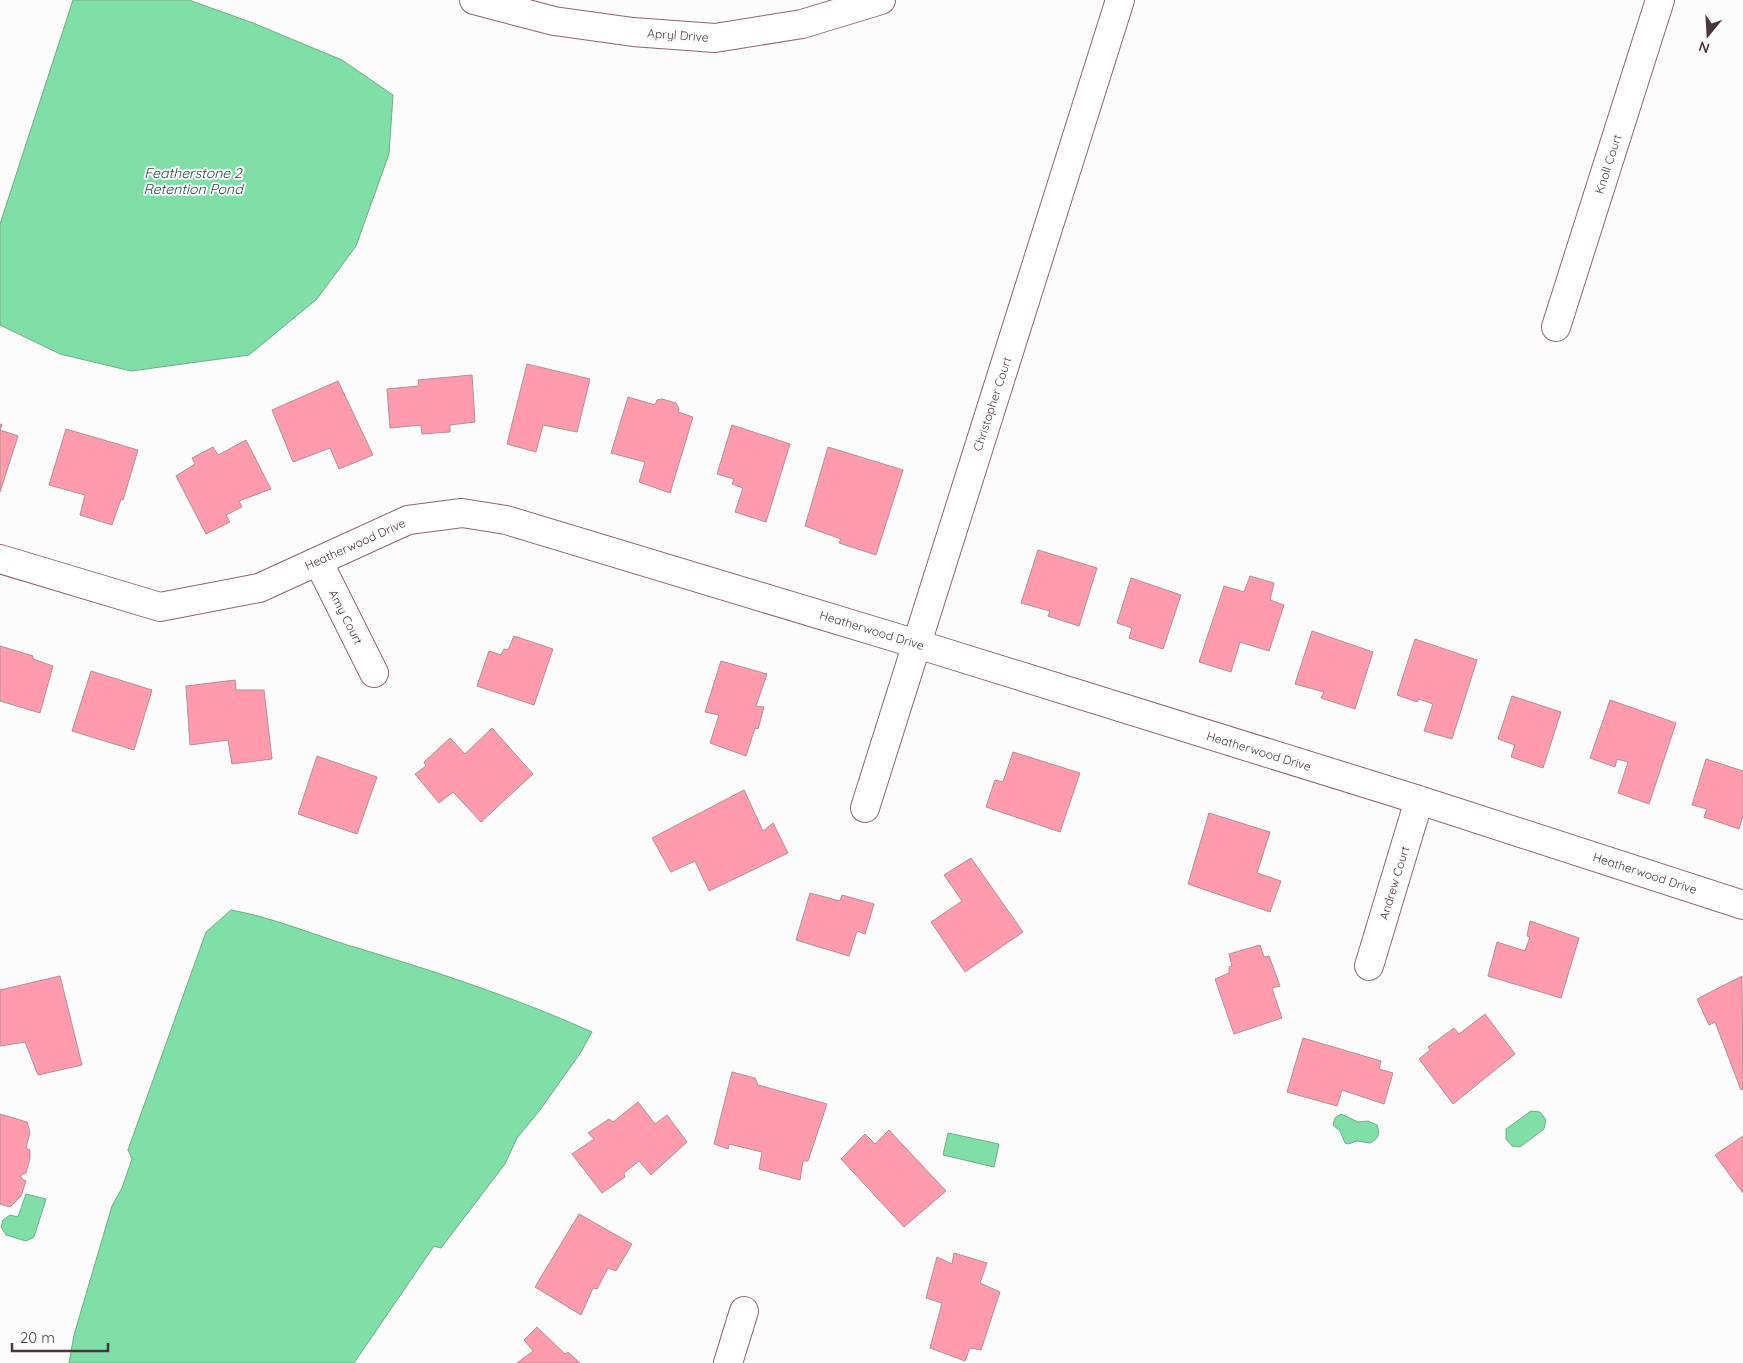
<svg xmlns="http://www.w3.org/2000/svg" width="1743" height="1363" font-family="Quicksand,sans-serif">
	<style>
		.water { fill: #7fdfa7; stroke: #6fad86 }
		.building { fill: #ff9bac; stroke: #b58e94 }
		.lines { fill: none; stroke-linecap: round; stroke-linejoin: round }
		.street-casing { stroke: #8b676c; stroke-width: 30 }
		.street { stroke: #fff; stroke-width: 28 }
		.labels { text-anchor: middle; dominant-baseline: central; stroke-width: 4; stroke-linejoin: round; paint-order: stroke }
		.street-label { font-size: 12px; fill: #49383a; stroke: #fcfcfc }
		.water-label { font-size: 14px; font-style: italic; fill: #214932; stroke: #fcfcfc }
	</style>
	<rect width="100%" height="100%" fill="#fcfcfc"/>
	<!-- water -->
	<path class="water" d="M73,0h116l64,23 89,37 51,35 -4,59 -33,92 -39,53 -68,56 -118,16 -71,-17 -60,-29v-101z
		M231,910c39,7 76,22 113,34 84,25 168,52 248,88l-11,20 -41,58 -23,28 -12,26 -64,84 -7,-2 -80,117h-285l5,-28 38,-129 10,-18 10,-29 -4,-9 78,-218z
		M1531,1111l9,1 6,8 -2,9 -24,18 -8,-1 -6,-7v-10z
		M1341,1114l17,8 10,-1 9,4c3,8 2,14 -7,18l-13,-2 -9,3 -3,-1 -5,-12 -7,-6 2,-7z
		M948,1133l51,11 -5,23 -51,-12z
		M26,1194l20,5 -12,38 -8,4 -20,-6 -5,-8 2,-7 7,-5 8,2z"/>
	<!-- building -->
	<path class="building" d="M527,364l63,15 -13,53 -34,-7 -7,27 -29,-8z
		M472,375l3,47 -25,3v7l-28,2 -1,-9 -31,3 -3,-39 32,-3 -1,-6z
		M338,381l35,74 -34,14 -9,-21 -37,14 -21,-52z
		M628,397l27,8 2,-5 5,-1 14,4 3,6 -1,3 15,5 -23,76 -31,-11 6,-20 -34,-9z
		M0,424l2,1 -2,5 18,6 -18,56z
		M732,425l58,19 -24,78 -31,-10 8,-24 -11,-4 2,-5 -17,-5z
		M66,429l72,21 -15,50 -2,-1 -9,26 -32,-10 5,-20 -36,-10z
		M246,440l25,49 -32,12 3,6 -16,8 4,7 -24,12 -30,-58 19,-12 -3,-6 21,-11 5,8z
		M828,447l75,23 -27,85 -37,-12 2,-4 -36,-13z
		M1038,550l59,18 -18,58 -31,-10 2,-5 -29,-8z
		M1250,576l24,7 -4,17 14,5 -15,46 -29,-9 -9,30 -32,-10 25,-76 20,6z
		M1131,578l50,17 -18,54 -34,-11 3,-10 -15,-5z
		M1312,631l61,21 -18,57 -34,-11 3,-6 -29,-8z
		M514,636l39,13 -19,56 -57,-19 12,-35 12,4 3,-6 4,1z
		M1415,639l62,21 -25,79 -28,-8 9,-27 -14,-5 -2,3 -20,-7z
		M0,646l33,10v3l20,7 -13,47 -40,-12z
		M721,661l46,13 -11,32 8,1 -6,22 -3,-1 -9,28 -36,-13 9,-28 -14,-3z
		M91,671l61,19 -18,60 -62,-19z
		M235,680l1,10h28l8,69 -40,5 -4,-24 -38,5 -4,-59z
		M1512,696l49,16 -18,56 -32,-11 4,-12 -17,-6z
		M1610,700l66,23 -27,81 -31,-11 10,-31 -11,-3 -2,8 -25,-9z
		M492,728l41,46 -52,48 -28,-30 -14,11 -24,-29 11,-8 -2,-4 26,-24 15,16z
		M1013,752l67,21 -20,59 -74,-25 9,-27 8,2z
		M317,756l60,21 -20,57 -59,-20z
		M1706,759l37,12v45l-4,13 -35,-12 3,-8 -15,-4z
		M744,790l19,41 10,-8 15,30 -79,38 -14,-30 -24,11 -19,-34z
		M1209,813l61,19 -13,41 24,8 -11,31 -82,-28z
		M971,858l52,74 -58,40 -34,-50 31,-21 -18,-26z
		M810,893l30,8 2,-6 32,9 -9,30 -8,-3 -8,25 -53,-16z
		M1530,921l49,17 -18,60 -73,-22 9,-34 28,9 5,-14 -3,-1z
		M1260,945l4,12 5,-1 11,30 -8,2 10,30 -48,16 -19,-55 14,-6v-6l3,-1 -3,-12z
		M60,976l22,89 -44,10 -13,-33 -25,4v-56z
		M1742,976l1,113 -2,1 -26,-68 -6,3 -12,-26z
		M1485,1014l30,40 -62,50 -34,-45 11,-9 -2,-3 26,-19 5,6z
		M1303,1038l78,23 -2,8 14,4 -9,31 -42,-14 -5,16 -50,-14z
		M732,1072l23,6 3,7 69,19 -19,57h-5l-3,19 -41,-11 3,-17 -33,-8 -1,5 -14,-5z
		M638,1102l17,22 12,-9 20,27 -36,33 -12,-14 -15,12 1,4 -23,16 -30,-39 22,-15 -6,-6 21,-14 4,3z
		M0,1114l27,8 3,10 -4,16 4,2v8l-4,15 -5,2v3l5,3 -5,15 -11,11 -10,-3z
		M889,1130l57,61 -42,36 -63,-68 24,-25 10,10z
		M1743,1136v57l-28,-38z
		M579,1214l53,30 -16,27 -8,-3 -11,21 -4,-1 -12,27 -46,-28z
		M954,1253l33,10 -7,20 20,9 -19,58 -11,-2 -5,13 -35,-13 12,-45 -16,-5 11,-41 15,7z
		M537,1327l28,27 3,-2 12,11h-63l16,-12 -9,-11z"/>
	<g class="lines">
		<defs>
			<path id="street" d="M474,0l80,21 79,11 82,6 87,-14 79,-24
				M1556,327l104,-327
				M0,559l160,48 99,-19 149,-68 54,-7 44,7 411,124 502,156 324,105
				M318,561l56,112
				M865,808l255,-808
				M1369,966l50,-166
				M728,1363l16,-52"/>
		</defs>
		<!-- street casing -->
		<use href="#street" class="street-casing"/>
		<!-- street -->
		<use href="#street" class="street"/>
	</g>
	<g class="labels">
		<!-- street labels -->
		<g class="street-label">
			<text transform="translate(678 35) rotate(4)">Apryl Drive</text>
			<text transform="translate(1608 164) rotate(-72)">Knoll Court</text>
			<text transform="translate(992 404) rotate(-72)">Christopher Court</text>
			<text transform="translate(355 544) rotate(-24)">Heatherwood Drive</text>
			<text transform="translate(346 617) rotate(63)">Amy Court</text>
			<text transform="translate(872 630) rotate(17)">Heatherwood Drive</text>
			<text transform="translate(1259 751) rotate(17)">Heatherwood Drive</text>
			<text transform="translate(1645 873) rotate(18)">Heatherwood Drive</text>
			<text transform="translate(1394 883) rotate(-73)">Andrew Court</text>
		</g>
		<!-- water labels -->
		<g class="water-label">
			<text x="193" y="173">Featherstone 2<tspan x="193" dy="16">Retention Pond</tspan></text>
		</g>
	</g>
	<!-- north arrow -->
	<g transform="translate(1708 35) rotate(198)" stroke="#fcfcfc" stroke-width="4" paint-order="stroke">
	<path d="M0-4L9 19L0 12L-9 19Z" fill="#49383a"/>
	<text y="-8" font-size="14" font-weight="bold" text-anchor="middle" fill="#49383a">N</text>
	</g>
	<!-- scale -->
	<path d="M12 1343v8h96v-8" fill="none" stroke="#49383a" stroke-width="2.5"/>
	<text x="20" y="1343" font-size="15" fill="#49383a" stroke="#fcfcfc" stroke-width="4" paint-order="stroke">20 m</text>
</svg>
